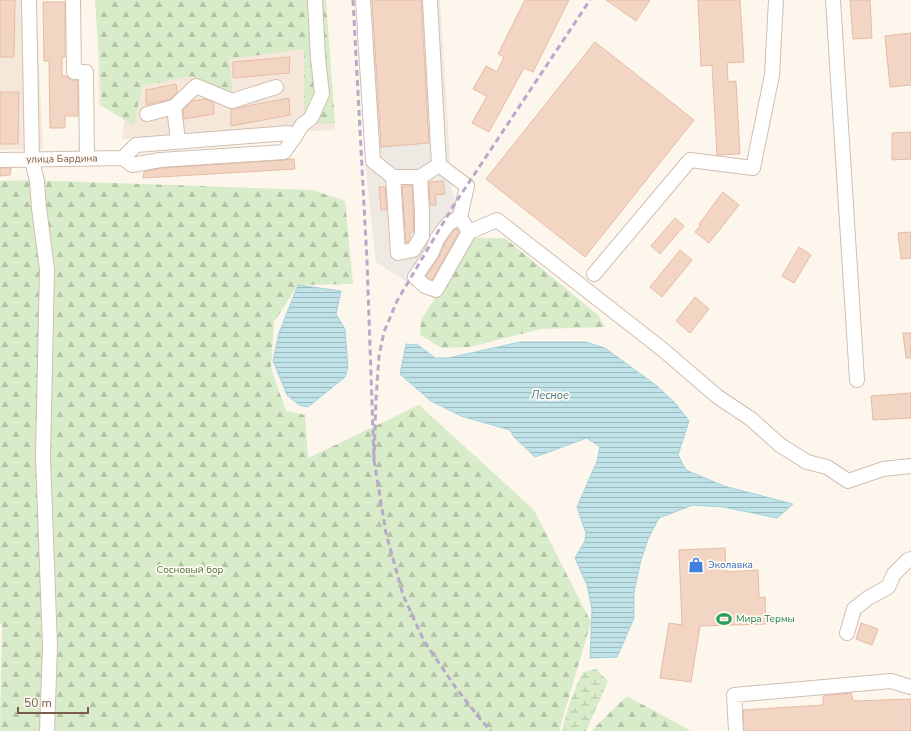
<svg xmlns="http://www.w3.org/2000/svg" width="911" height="731" font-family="'Nunito Sans',sans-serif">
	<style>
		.residential { fill: #f5e8da }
		.industrial { fill: #efe9e4 }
		.forest { fill: url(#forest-firs) }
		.wetland { fill: url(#wetland-marsh) }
		.water { fill: url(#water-rules); stroke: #a5d3da }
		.building { fill: #f3d5c3; stroke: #e6bba3 }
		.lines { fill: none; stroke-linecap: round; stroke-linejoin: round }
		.minor-casing { stroke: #d1beb0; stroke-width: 16 }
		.minor { stroke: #fff; stroke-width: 14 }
		.rail { stroke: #b9a8c9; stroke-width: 3; stroke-dasharray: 6 4; stroke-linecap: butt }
		.labels { text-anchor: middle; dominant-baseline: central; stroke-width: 3.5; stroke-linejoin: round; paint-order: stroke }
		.street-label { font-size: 10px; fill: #7a5c4d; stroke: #fffaf3 }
		.shop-label { font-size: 10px; fill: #366cbe; stroke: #fffaf3; text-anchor: start }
		.park-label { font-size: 10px; fill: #537a41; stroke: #fffaf3 }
		.leisure-label { font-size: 10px; fill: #27864d; stroke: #fffaf3; text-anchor: start }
		.water-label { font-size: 11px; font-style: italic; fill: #437c86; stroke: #fffaf3 }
	</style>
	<defs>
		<pattern id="forest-firs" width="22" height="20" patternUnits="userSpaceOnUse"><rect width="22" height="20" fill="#d8ecc9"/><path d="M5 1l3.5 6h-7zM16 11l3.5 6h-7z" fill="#b4c2a5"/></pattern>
		<pattern id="wetland-marsh" width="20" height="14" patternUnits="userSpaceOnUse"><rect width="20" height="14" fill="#d8ecc9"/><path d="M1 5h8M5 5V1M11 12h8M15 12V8" fill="none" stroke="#b4c2a5"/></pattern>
		<pattern id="water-rules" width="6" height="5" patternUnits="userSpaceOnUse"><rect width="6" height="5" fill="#bfe3e8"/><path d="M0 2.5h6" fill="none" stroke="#a0bbbe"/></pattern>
	</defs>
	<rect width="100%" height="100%" fill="#fdf6ec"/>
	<!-- residential -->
	<path class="residential" d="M0,0h36l7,149 -43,1z
		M98,0h227l10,130 -213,9 4,-31 -27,-1z"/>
	<!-- industrial -->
	<path class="industrial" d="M358,0h82l12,190 24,59 -42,50 -58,-37 -10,-91z"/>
	<!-- forest -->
	<path class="forest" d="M95,0h231l9,123 -31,2v-76l-75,10 4,35 -41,-18 -50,10 -8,40 -32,-20z
		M29,180l284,10 32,11 8,83 -55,1 -24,37 -3,46 15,43 19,4 3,43 111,-53 115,105 57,112 -32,109h-559l2,-107h-2v-443z
		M473,238h32l93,77 7,12 -64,2 -71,18 -28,1 -22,-13 1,-15z
		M627,696l64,35h-100z"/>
	<!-- wetland -->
	<path class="wetland" d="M596,669l12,12 -21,48 -1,2h-24c5,-22 11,-39 21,-59z"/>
	<!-- water -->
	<path class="water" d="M298,285l43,6 -5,23 9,15 3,39 -3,9 -37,30 -9,-2 -12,-10 -14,-34 6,-28z
		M520,342h66l19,6 52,38 19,18 13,17 -11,34 8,15 38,16 69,18 -16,14 -54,-11 -30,-2 -34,13 -11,21 -7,21 -7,32v26l-17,39 -27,1 2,-49 -5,-24 -12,-27 10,-17 1,-8 -9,-26 20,-46 3,-14 -13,-9 -52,19 -21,-20 -4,-7 -49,-14 -30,-15 -31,-27 6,-30 12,1 17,13h13z"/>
	<!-- building -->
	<path class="building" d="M0,0h15l-1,57h-14z
		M372,0h49l8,143 -48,4z
		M525,0h44l-36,72 -9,-4 -35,64 -17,-9 15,-27 -14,-7 13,-23 11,6 7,-15 -6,-3z
		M606,0h44l-14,21z
		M698,0h42l4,62 -17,1 1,19 8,-1 4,73 -23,1 -5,-90 -11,1z
		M850,0h20l2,38 -19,1z
		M43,2h22v55h-3v19h5l3,4h8v36h-13v12h-15l-1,-67h-5z
		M911,33v52l-21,2 -5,-51z
		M595,42l99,78 -109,137 -99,-78z
		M290,57l-1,16 -56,5v-16z
		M176,84l1,8 -7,7 -24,6v-15z
		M0,92h19l-1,52h-18z
		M289,98l1,17 -59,11v-17h4l7,-2z
		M205,99l8,3 1,12 -30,5 -1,-9 9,-9z
		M911,132v27l-19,1v-27z
		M288,159h6l1,10 -152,9 1,-6 17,-4 124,-8z
		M0,168h11l-1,7 -10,1z
		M443,181l2,13 -10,1 1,10h-6l-1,-23z
		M402,186h10l2,46h-4v7l-2,3 -2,1z
		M379,187h6l2,23h-6z
		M723,192l16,13 -30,38 -14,-11 6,-7 -2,-1z
		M675,218l9,8 -24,28 -9,-8z
		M457,229l2,3 -27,48 -3,-1 -3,-3 13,-19 6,-14 9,-13z
		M911,232v26l-10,1 -3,-26z
		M799,247l12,8 -17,28 -12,-7z
		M680,250l12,10 -30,37 -12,-10z
		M695,297l14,12 -19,24 -14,-12z
		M903,333h8v25h-5z
		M911,393v25l-38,2 -2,-24z
		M725,548l1,24 32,-2 1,28 6,-1 1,27 -66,2 -9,56 -31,-4 9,-55 13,2 -3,-75z
		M861,623l17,6 -6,16 -16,-6z
		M851,693l2,8 58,-2v32h-167l-1,-21 80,-5v-9z"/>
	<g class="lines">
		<defs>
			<path id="minor" d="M29,0l3,160 5,21 2,27 8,61 -4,188 7,190 -3,84
				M73,0l1,72h12l1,87
				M363,0l10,161 20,16h27l19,-12
				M430,0l9,165 28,21 -7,31 9,15 28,-12 165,129 56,48 33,22 29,26 27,17 20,5 21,14 35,-12 28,-3
				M833,0l24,380
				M147,114l27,-7
				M178,141l-4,-34 22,-21 36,15 44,-14
				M123,158l9,7 28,-5 124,-8 12,-17 6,-10 9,-7 11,-24 -4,-36 -3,-58
				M123,158l13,-13 153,-12
				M0,160l123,-2
				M393,177l5,76 15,-3 9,-14v-25l-2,-34
				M460,217l-12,7 -11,15 -5,13 -17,25 10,9 11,4 33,-58
				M594,274l96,-114 63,8 19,-93 4,-75
				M847,633l7,-24 14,-11 20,-11 6,-13 14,-14 3,-1
				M736,731l-2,-36 157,-14 20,6"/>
		</defs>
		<!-- minor casing -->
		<use href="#minor" class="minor-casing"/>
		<!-- minor -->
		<use href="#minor" class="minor"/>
		<!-- rail -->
		<path class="rail" d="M353,0l14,261 7,199 2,-61 3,-43 5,-24 13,-31 55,-93 138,-208
			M374,460l12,73 17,62 21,46 32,47 25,32 10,11"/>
	</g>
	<!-- icons -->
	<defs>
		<symbol id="shop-bare" viewBox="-9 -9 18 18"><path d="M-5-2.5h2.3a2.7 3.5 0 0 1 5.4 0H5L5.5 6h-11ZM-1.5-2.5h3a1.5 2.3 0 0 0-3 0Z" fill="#3f7fe0" stroke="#fffaf3" stroke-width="2.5" paint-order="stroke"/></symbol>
		<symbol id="stadium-bare" viewBox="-9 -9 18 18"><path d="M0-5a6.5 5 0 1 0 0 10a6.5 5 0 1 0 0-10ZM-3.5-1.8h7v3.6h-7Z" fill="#2e9e5b" stroke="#fffaf3" stroke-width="2.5" paint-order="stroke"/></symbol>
	</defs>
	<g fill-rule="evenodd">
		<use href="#shop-bare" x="685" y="554" width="22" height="22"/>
		<use href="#stadium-bare" x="713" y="608" width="22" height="22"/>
	</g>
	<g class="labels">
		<!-- street labels -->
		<g class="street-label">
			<text transform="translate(62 159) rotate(-1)">улица Бардина</text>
		</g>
		<!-- shop labels -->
		<g class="shop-label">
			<text x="708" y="565">Эколавка</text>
		</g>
		<!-- park labels -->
		<g class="park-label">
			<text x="190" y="570">Сосновый бор</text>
		</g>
		<!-- leisure labels -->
		<g class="leisure-label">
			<text x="736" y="619">Мира Термы</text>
		</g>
		<!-- water labels -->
		<g class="water-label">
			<text x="550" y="395">Лесное</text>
		</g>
	</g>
	<!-- scale -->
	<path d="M18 707v6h70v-6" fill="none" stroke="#7a5c4d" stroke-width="2"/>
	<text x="24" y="707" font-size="12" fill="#7a5c4d" stroke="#fffaf3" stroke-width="3" paint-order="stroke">50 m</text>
</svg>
